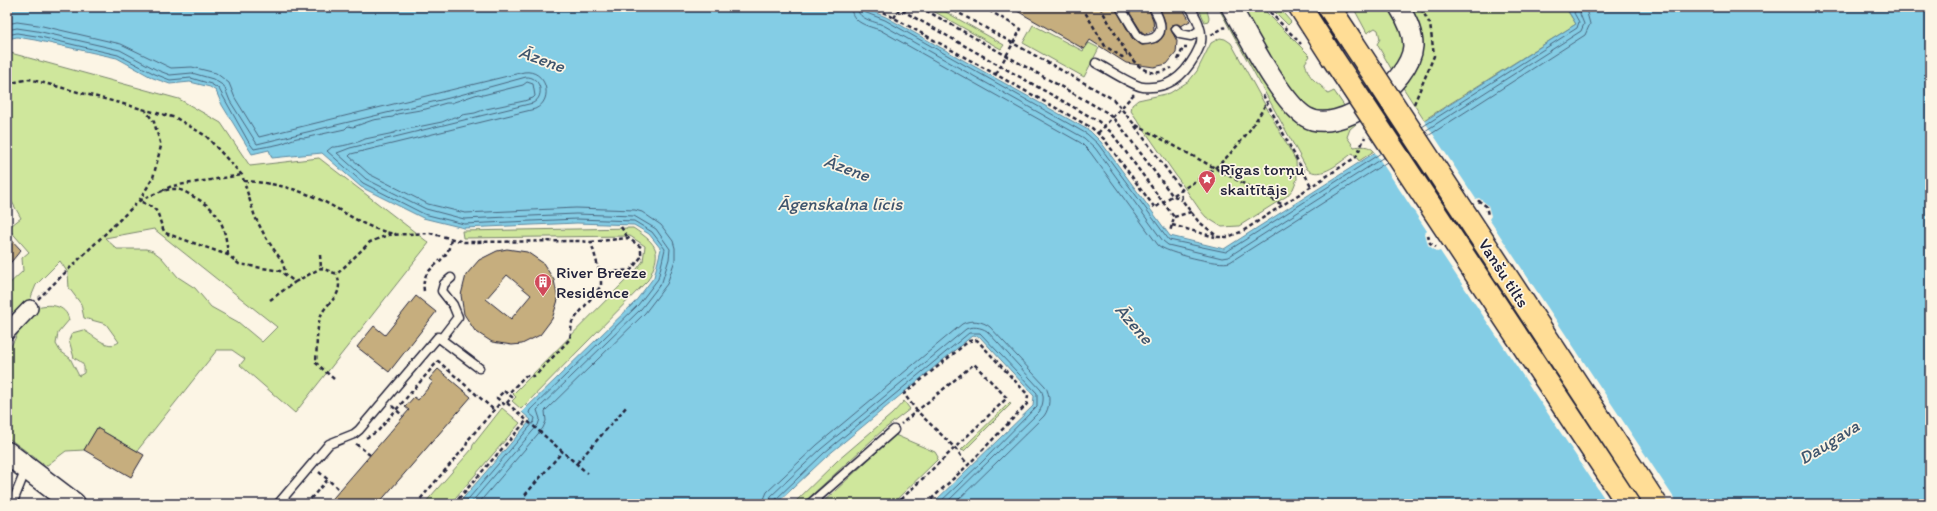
<svg xmlns="http://www.w3.org/2000/svg" width="1937" height="511" font-family="Itim,sans-serif">
	<style>
		.green { fill: #cfe79c; stroke: #78846c; fill-rule: evenodd }
		.water { fill: #84cde5; stroke: #5d89a1 }
		.pier { fill: #fcf5e5 }
		.lines { fill: none; stroke-linecap: round; stroke-linejoin: round }
		.shore { stroke: #49667f; stroke-width: 1 }
		.building { fill: #c6ae7e; stroke: #22223b; fill-rule: evenodd }
		.service-casing { stroke: #22223b; stroke-width: 11 }
		.minor-casing { stroke: #22223b; stroke-width: 18 }
		.tertiary-casing { stroke: #22223b; stroke-width: 22 }
		.secondary-casing { stroke: #22223b; stroke-width: 25 }
		.primary-casing { stroke: #22223b; stroke-width: 25 }
		.path { stroke: #22223b; stroke-width: 2.5; stroke-dasharray: 4 3; stroke-linecap: butt }
		.service { stroke: #fcf5e5; stroke-width: 8 }
		.minor { stroke: #fcf5e5; stroke-width: 15 }
		.tertiary { stroke: #fcf5e5; stroke-width: 19 }
		.secondary { stroke: #fcf5e5; stroke-width: 22 }
		.primary { stroke: #ffdd96; stroke-width: 22 }
		.primary-bridge-casing { stroke: #22223b; stroke-width: 25; stroke-linecap: butt }
		.path-bridge { stroke: #22223b; stroke-width: 2.5; stroke-dasharray: 4 3; stroke-linecap: butt }
		.primary-bridge { stroke: #ffdd96; stroke-width: 22 }
		.labels { text-anchor: middle; dominant-baseline: central; stroke-width: 3.5; stroke-linejoin: round; paint-order: stroke }
		.poi-label { font-size: 17px; fill: #22223b; stroke: #fcf5e5; text-anchor: start }
		.street-label { font-size: 17px; fill: #22223b; stroke: #fcf5e5 }
		.water-label { font-size: 18px; font-style: italic; fill: #3f556e; stroke: #fcf5e5 }
	</style>
	<rect width="100%" height="100%" fill="#fcf5e5"/>
	<filter id="ink" filterUnits="userSpaceOnUse"><feTurbulence type="fractalNoise" baseFrequency=".025" numOctaves="2"/><feDisplacementMap in="SourceGraphic" scale="8" xChannelSelector="R" yChannelSelector="G"/><feConvolveMatrix kernelMatrix="1 2 1 2 8 2 1 2 1" color-interpolation-filters="sRGB"/></filter>
	<g filter="url(#ink)">
		<!-- green -->
		<path class="green" d="M926,7h11l67,38 -3,4z
			M1198,7h8l3,11 -1,3 -3,1z
			M1218,7h6l60,101 69,12 3,4 -6,5 -3,8 7,10c7,-1 15,-2 20,4l-15,10 -6,-8c-12,8 -32,28 -46,16z
			M1239,7h22l49,49 -5,7c2,6 4,13 9,17 5,5 10,7 14,14l6,-3 11,16c-8,3 -18,7 -27,5 -27,-7 -64,-81 -79,-105z
			M1270,7h8l13,15 -3,3z
			M1353,7h37l2,3c13,31 17,32 1,62l-16,-28 3,-5 -2,-9 -3,-2 -8,5z
			M1407,7h158l11,17 -152,96 -22,-34z
			M1033,25l50,26 6,-8 10,5 -15,29 -61,-34z
			M1220,38l5,1 6,4 65,118 1,18 -4,10 -6,7 -48,30 -17,1 -16,-10 -6,-7 -69,-99 1,-6 6,-5 32,-7 19,-12 8,-10 14,-28z
			M7,52l172,47 42,24 29,43 69,-8 110,85 -134,170 -55,-48 5,-6 -13,-9h-15l-80,101 -40,-23 -13,22 -18,1 -20,15 -39,-29v-83l14,-27 13,-19c14,-5 32,-4 35,12l-11,13 -2,11 4,7 10,7 9,18 5,-3c1,-9 -2,-11 -10,-15l-5,-18 3,-7 11,-3c11,5 24,21 36,12l-13,-18 -22,-6 -3,-14 -12,-16 -1,-15 -8,-12 -24,24 -7,17 -15,11 -7,-7v-20l16,-15 -1,-13 7,-6 -21,-24 13,-10 -14,-25zM154,229l123,98 -15,15 -24,-20 -27,-15 -16,-19 -17,-11 -16,-19 -9,-7 -7,-2h-29l-12,-11z
			M633,228c26,17 29,24 15,52l-127,129 -9,-8 4,-4 -3,-3 124,-125 6,-8 2,-15 -15,-10 -167,2 -1,-7z
			M904,401l6,8 -27,21 -81,74h-9l44,-43 55,-47z
			M1010,402l1,2 -47,47 -3,-1z
			M502,408l18,15 -70,81h-26l48,-55 1,-4z
			M895,435l40,17 3,5 -1,3 -45,44h-71z"/>
		<!-- water -->
		<path class="water" d="M7,7h854l25,10 204,114 11,11 69,94 54,13 352,-225 -8,-13 7,-4h355v497h-998l101,-98 1,-10 -54,-59 -8,-1 -145,120 -51,48h-318l73,-84 -9,-8 113,-110 19,-25 7,-28 -12,-15 -15,-9 -57,-2 -113,5 -41,-10 -62,-31 -39,-34 -50,5 -3,-8 -17,4 -30,-49 -6,-14 -6,-4 -20,-5 -20,2 -17,-6 -36,-20 -82,-18 -18,-3 -10,2z"/>
		<!-- pier -->
		<path class="pier" d="M1423,119l53,80 3,-1 9,7 3,11 -2,3 189,285h-70l-168,-253 -3,1 -9,-7 -3,-12 2,-2 -53,-80z"/>
		<g class="lines">
			<!-- shore -->
			<path class="shore" d="M851,7c0,16 17,19 29,23l201,113 9,9 68,93c8,8 62,21 72,17l157,-100
				M857,7c0,12 16,14 26,18l201,113 11,10 68,93 5,4 54,13 6,-1 156,-100
				M862,7l2,5 21,8 202,114 11,10 71,96 57,12 155,-99
				M7,24l10,-2 21,3 83,19 50,24 21,-1 24,6 13,10 6,15 24,39 265,-65c22,-3 31,28 11,37l-184,45 -2,2 20,18 59,30 37,9 111,-5 59,2 7,2 19,13 12,16 2,7v12l-8,24 -22,29 -100,98 1,10 -3,7 -65,76
				M7,30l10,-2 20,3 83,19 37,20 13,5 22,-2 21,6 11,7 6,15 27,43 192,-46 77,-21c14,-1 20,19 7,26l-183,45 -13,5 29,26 60,30 38,10 112,-5 58,2 22,13 14,20 -1,10 -7,23 -21,27 -104,101 3,9 -2,6 -68,79
				M7,35l10,-2 19,3 82,19 37,19 15,6 21,-2 20,6 8,5 29,52 6,8c9,-2 18,-3 26,-5 8,-2 16,-8 24,-6l41,-9 3,-3 5,1 20,-7 20,-3 4,-3 29,-5 20,-6h5l27,-9 5,1 40,-10 4,-3 6,2 2,12 -2,2 -9,3 -38,8 -11,4 -13,2 -3,3 -5,-1 -12,5 -44,9 -4,2 -29,6c-4,3 -29,9 -33,8l-5,4 36,32 61,31 40,10 113,-5 57,2 18,11 13,17 -7,30 -20,26 -108,105 -1,3 6,5 -1,4 -70,82
				M1422,127l155,-99 2,-6 -5,-9 3,-6
				M1425,131l156,-100 3,-7 -4,-10 2,-7
				M1428,136l157,-101 5,-11 -3,-11 1,-6
				M762,504l5,-12 50,-47 145,-121c9,-5 21,-3 28,3l55,59c6,9 5,22 -1,30l-90,88
				M769,504l2,-8 50,-47 145,-120c6,-3 15,-2 21,2l54,59c4,6 2,16 -2,22l-94,92
				M774,504l1,-4 49,-47 145,-120h11l57,60v13l-56,57 -43,41"/>
		</g>
		<!-- building -->
		<path class="building" d="M1010,7h105l17,31 10,7 16,-3 6,-7 1,-13 -6,-15h23l8,14 -9,5 -3,-2 -6,1 -1,5 6,11 -1,12 -9,11 -13,3 -28,-4 -36,-23 -6,9z
			M1126,7h22l5,13 1,10 -9,4 -4,-3z
			M7,235l14,15 -14,17z
			M507,249l20,3 16,11 11,17 4,20 -6,19 -12,16 -18,9 -10,1 -20,-3 -17,-11 -11,-17 -3,-19 5,-20 13,-15 18,-9zM507,275l24,20 -20,24 -25,-20z
			M416,296l20,16 -47,60 -32,-25 17,-21 11,9z
			M438,369l33,28 -93,107h-50l81,-94 -4,-3 9,-10 4,3 15,-18 -4,-3z
			M97,428l47,27 -13,22 -47,-27z"/>
		<g class="lines">
			<defs>
				<path id="service" d="M1120,7l17,28 6,5c24,-1 19,-18 10,-33
					M1176,29l4,5 11,2 9,-6
					M1096,63c10,5 37,23 47,24 25,2 40,-10 52,-31 2,-4 5,-9 6,-14 2,-13 -5,-25 -11,-35
					M441,339l17,-22 -5,-12 -11,-14 2,-7 7,-6
					M12,504l14,-35
					M278,504l51,-60 25,-10 5,-4 79,-93 41,31
					M810,504l84,-74"/>
				<path id="minor" d="M7,332l23,-24"/>
				<path id="tertiary" d="M1231,7c16,27 50,95 75,110 33,20 105,-35 107,-71 0,-13 -7,-28 -14,-39"/>
				<path id="secondary" d="M7,453l67,51"/>
				<path id="primary" d="M1300,7l32,50
					M1329,7l24,36"/>
			</defs>
			<!-- service casing -->
			<use href="#service" class="service-casing"/>
			<!-- minor casing -->
			<use href="#minor" class="minor-casing"/>
			<!-- tertiary casing -->
			<use href="#tertiary" class="tertiary-casing"/>
			<!-- secondary casing -->
			<use href="#secondary" class="secondary-casing"/>
			<!-- primary casing -->
			<use href="#primary" class="primary-casing"/>
			<!-- path -->
			<path class="path" d="M870,7l17,7 205,114 12,11 51,69c19,-15 42,-26 61,-41 22,-19 37,-40 51,-65
				M896,7l202,114 13,11 63,85 -4,15
				M920,7l186,105 12,11 54,72 10,5
				M948,7l165,92 21,25 149,81
				M983,7l38,22 -25,45
				M1082,7l23,39 17,11 5,-3
				M1100,7l27,47h2c9,16 25,24 42,14
				M1265,7l36,37
				M894,18l6,-11
				M1211,35l14,-8
				M1178,60l5,-12h4
				M7,84l22,-5 147,39 30,18 36,39 13,42 11,21 16,23 4,13
				M1263,95l48,91
				M1414,104l20,-48 -4,-32 -10,-17
				M1135,126l46,63 1,11 9,12 7,9 20,16h10l15,-6 113,-74 9,-20
				M1098,133l36,-39
				M244,181c20,1 42,5 60,12 33,11 57,36 92,41
				M161,191l11,-5 70,-11
				M1174,217l17,-5
				M1172,225l43,12
				M621,227l7,11
				M591,242l37,-4 13,9v10l-10,13 -20,2 -10,5
				M228,255c-3,-29 -7,-44 -34,-58 -4,-2 -11,-7 -17,-8 -12,-1 -27,7 -38,12 25,9 16,13 26,32l63,22 11,9 41,7 15,11 26,-14 16,6 33,-32 18,-7 42,-2 34,9 114,-1 13,1 10,35v9l-29,36 -2,17 -35,37h-10l-17,18
				M320,255l1,13
				M424,291c-3,-21 11,-22 22,-37 3,-4 4,-10 5,-15
				M38,299l101,-98 14,-23 8,-32 -7,-24 -8,-11
				M270,300l25,-18
				M334,379l-18,-16c1,-14 0,-31 4,-45 6,-19 25,-18 17,-44
				M504,391l8,6 -7,8 -8,-7z
				M507,403l80,70
				M392,406l11,10
				M366,438l12,-7 60,-70 56,49
				M356,444l14,11
				M577,463l50,-57
				M319,472l21,18
				M525,495l38,-44
				M306,504l22,-25
				M416,504l50,-58 2,-6 33,-38
				M454,504l73,-84
				M896,504l111,-106 -33,-34 -73,60
				M926,504l42,-39 59,-61 1,-9 -51,-55 -8,1 -65,53 13,17 38,37 13,17"/>
			<!-- service -->
			<use href="#service" class="service"/>
			<!-- minor -->
			<use href="#minor" class="minor"/>
			<!-- tertiary -->
			<use href="#tertiary" class="tertiary"/>
			<!-- secondary -->
			<use href="#secondary" class="secondary"/>
			<!-- primary -->
			<use href="#primary" class="primary"/>
			<defs>
				<path id="primary-bridge" d="M1353,43l303,461
					M1332,57l296,447"/>
			</defs>
			<!-- primary-bridge casing -->
			<use href="#primary-bridge" class="primary-bridge-casing"/>
			<!-- path-bridge -->
			<path class="path-bridge" d="M1478,202l1,-1 7,5 2,9
				M1428,235l2,8 6,4"/>
			<!-- primary-bridge -->
			<use href="#primary-bridge" class="primary-bridge"/>
		</g>
	</g>
	<!-- icons -->
	<defs>
		<symbol id="sight-pin" viewBox="-11 -11 22 30"><path d="M0 17L-7.5 6A9.5 9.5 0 1 1 7.5 6Z" fill="#d1495b" stroke="#fcf5e5"/><path d="M0-6L1.8-2.2L6-1.7L2.9 1.2L3.7 5.4L0 3.3L-3.7 5.4L-2.9 1.2L-6-1.7L-1.8-2.2Z" fill="#fff"/></symbol>
		<symbol id="building-pin" viewBox="-11 -11 22 30"><path d="M0 17L-7.5 6A9.5 9.5 0 1 1 7.5 6Z" fill="#d1495b" stroke="#fcf5e5"/><path d="M-4-6H4V6H1V3H-1V6H-4ZM-2.5-4.3h1.7v1.8h-1.7ZM.8-4.3h1.7v1.8H.8ZM-2.5-1h1.7V.8h-1.7ZM.8-1h1.7V.8H.8Z" fill="#fff"/></symbol>
	</defs>
	<g fill-rule="evenodd">
		<use href="#sight-pin" x="1197" y="169" width="20" height="27"/>
		<use href="#building-pin" x="533" y="272" width="20" height="27"/>
	</g>
	<g class="labels">
		<!-- poi labels -->
		<g class="poi-label">
			<text x="1220" y="169">Rīgas torņu<tspan x="1220" dy="20">skaitītājs</tspan></text>
			<text x="556" y="272">River Breeze<tspan x="556" dy="20">Residence</tspan></text>
		</g>
		<!-- street labels -->
		<g class="street-label">
			<text transform="translate(1504 273) rotate(57)">Vanšu tilts</text>
		</g>
		<!-- water labels -->
		<g class="water-label">
			<text transform="translate(542 59) rotate(20)">Āzene</text>
			<text transform="translate(847 168) rotate(20)">Āzene</text>
			<text x="840" y="204">Āgenskalna līcis</text>
			<text transform="translate(1134 324) rotate(49)">Āzene</text>
			<text transform="translate(1829 442) rotate(-32)">Daugava</text>
		</g>
	</g>
	<!-- margin -->
	<rect width="1937" height="511" fill="none" stroke="#fcf5e5" stroke-width="24"/>
	<rect x="12" y="12" width="1913" height="487" fill="none" stroke="#22223b" stroke-width="1.5" filter="url(#ink)"/>
</svg>
